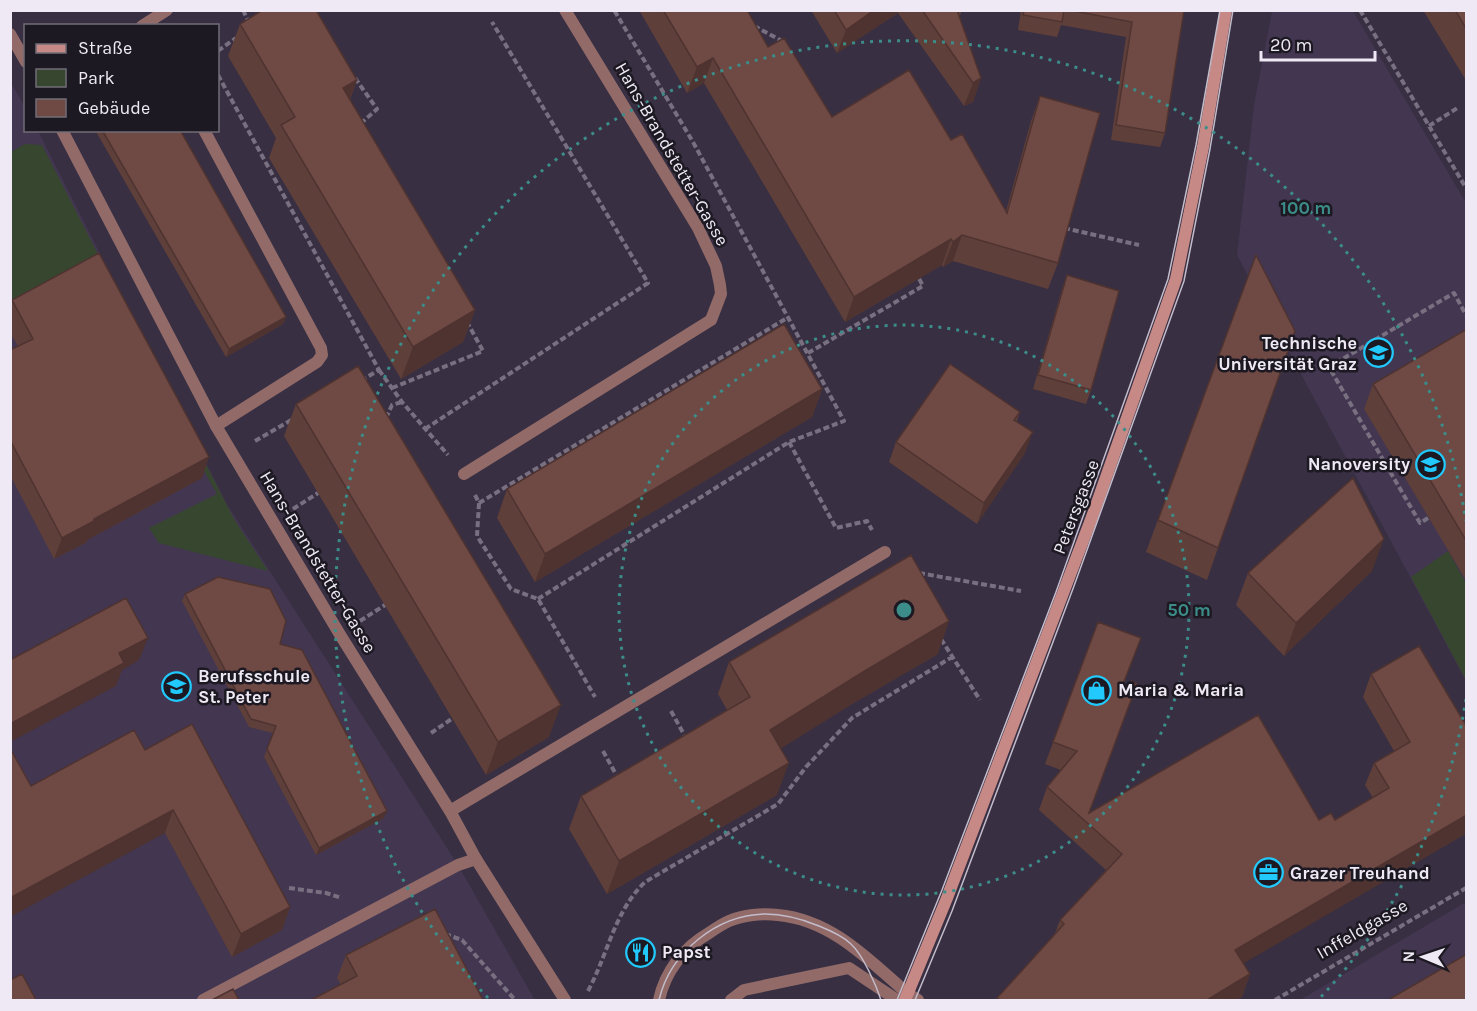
<svg xmlns="http://www.w3.org/2000/svg" width="1477" height="1011" font-family="Karla,sans-serif">
	<style>
		.built { fill: #423650 }
		.green { fill: #37472f }
		.lines { fill: none; stroke-linecap: round; stroke-linejoin: round }
		.path { stroke: #787081; stroke-width: 4; stroke-dasharray: 6 3; stroke-linecap: butt }
		.lane { stroke: #926b69; stroke-width: 12 }
		.street { stroke: #926b69; stroke-width: 12 }
		.secondary { stroke: #c78986; stroke-width: 12 }
		.tram { stroke: #c3bccb; stroke-width: 1.5 }
		.wall { fill: #5f3f3a }
		.shaded-wall { fill: #4e3330 }
		.building { fill: #6f4944; stroke: #4e3330; stroke-width: 1.5 }
		.ring { fill: none; stroke: #3c8d89; stroke-width: 3; stroke-dasharray: 3 6 }
		.labels { text-anchor: middle; dominant-baseline: central; stroke-width: 5; stroke-linejoin: round; paint-order: stroke }
		.street-label { font-size: 18px; fill: #efe9f6; stroke: #1d1922 }
		.poi-label { font-size: 18px; font-weight: bold; fill: #efe9f6; stroke: #1d1922; text-anchor: start }
		.centre { fill: #3c8d89; stroke: #1d1922; stroke-width: 3 }
		.ring-label { font-size: 18px; text-anchor: middle; font-weight: bold; fill: #3c8d89; stroke: #1d1922; stroke-width: 5; stroke-linejoin: round; paint-order: stroke }
	</style>
	<rect width="100%" height="100%" fill="#382f42"/>
	<!-- built -->
	<path class="built" d="M1272,11h81l113,192v478l-229,-426 17,-150z
		M10,81l15,26 1,23 12,1 190,375 230,359 77,135h-524z
		M1466,902v98h-166z"/>
	<!-- green -->
	<path class="green" d="M25,144l17,1 192,374 34,52 -109,-28 -10,-15 68,-34 -126,-224 -80,42v-160z
		M1448,551l18,32v97l-55,-103z"/>
	<g class="lines">
		<!-- path -->
		<path class="path" d="M243,10l6,13
			M1360,10l106,178
			M754,26l30,16
			M218,51l18,-13
			M218,75l161,295 -17,10
			M355,78l22,31 -18,16
			M1429,126l30,-19
			M1064,228l75,17
			M808,353l115,-67 -6,-11
			M379,370l23,32 46,53
			M392,388l91,-37 -16,-29
			M386,418l6,-13 10,-3
			M425,429l223,-146 -156,-261
			M255,441l38,-22
			M789,442l47,86 31,-7 5,9
			M475,495l4,8 -2,33 34,53 27,10 57,98
			M479,503l308,-185
			M293,509l25,-16
			M1428,518l-8,5 -91,-156 125,-74 12,22
			M919,573l102,18
			M538,599l251,-157 55,-21 -151,-279 -79,-132
			M360,621l25,-16
			M941,639l39,61
			M671,711l15,27
			M431,733l22,-15
			M603,751l15,27
			M289,888l37,5 16,5
			M445,934l17,6 53,60
			M588,991c20,-37 26,-79 57,-109l133,-78 28,-37 46,-49 100,-61
			M1275,1000l191,-112"/>
		<!-- lane -->
		<path class="lane" d="M142,26l25,-16
			M204,130l117,218 1,7 -5,7 -101,64
			M464,474l247,-154 10,-26 -1,-9 -4,-19 -18,-38 -133,-218
			M450,811l435,-259
			M203,1000l255,-135 18,-6
			M659,1000c6,-28 24,-52 50,-67 6,-4 13,-9 20,-12 14,-6 33,-8 49,-6 54,5 91,45 130,79l10,6
			M731,1000l13,-10 105,-22 48,32"/>
		<!-- street -->
		<path class="street" d="M10,34l16,28
			M62,130l154,296 123,207 111,178 26,48 89,141"/>
		<!-- secondary -->
		<path class="secondary" d="M905,1000l42,-102 145,-381 84,-238 27,-132 23,-137"/>
		<!-- tram -->
		<path class="tram" d="M659,1000c11,-47 57,-85 106,-86 19,0 37,5 54,12 10,4 24,10 32,18 12,11 25,41 30,56
			M897,1000l45,-110 114,-298 112,-313 28,-134 24,-135
			M915,1000l37,-89 122,-325 110,-305 26,-132 23,-139"/>
	</g>
	<!-- wall -->
	<path class="wall" d="M639,10h108l21,37 64,70 119,23 55,71 25,-90 9,-25 18,167 -10,26 -95,-28 -10,6 -1,-2 -97,57 -141,-239 -17,10z
		M811,10h151l-3,8 22,60 -8,24 -9,4 -66,-93 -61,40z
		M1021,10h163l-19,123 -5,14 -49,-7 15,-103 -65,-12 -4,12 -39,-7z
		M1423,10h44v72z
		M240,24l117,56 -7,20 125,210 -12,32 -62,37 -132,-221 7,-20 -48,-82z
		M95,130h85l106,187 -3,7 -57,33z
		M1256,255l-38,293 -11,32 -61,-28z
		M1067,275l24,115 -5,14 -53,-15 29,-100z
		M12,300l190,178 -115,62v2l-33,17 -44,-84v-125l8,-4 -8,-13v-29z
		M1467,329v253l-103,-173 9,-25z
		M822,389l-10,28 -277,165 -38,-64 10,-29z
		M296,404l253,333 -63,38 -202,-339z
		M1020,412l-3,9 8,32 -48,71 -88,-62 7,-20z
		M1372,571l-88,85 -48,-51 12,-32z
		M185,594l95,50 104,174 -68,37 -52,-98 9,-24 -24,-6 -67,-126z
		M1098,622l21,75 -30,116 246,7 38,-22 -8,-13 9,-22 20,-12 -31,-54 8,-23 96,53v106l-224,130 7,11 -8,23 -7,3h-238v-2l57,-62 6,-16 46,-50 -67,-60 8,-23 14,-17 -16,-6z
		M938,654l-86,50 -72,44 -3,47 -170,99 -38,-65 12,-33 146,-86 -9,-16 11,-32z
		M145,750l145,157 -8,23 -50,27 -67,-124 -134,-47z
		M346,955l137,45 -142,-15 -4,-7z"/>
	<!-- shaded-wall -->
	<path class="shaded-wall" d="M874,10h25l-1,3 -61,40 9,-23z
		M713,58l-9,25 -17,10 10,-26z
		M981,78l-8,24 -9,4 9,-23z
		M357,80l-12,32 -2,-24z
		M962,235l-9,26 -10,6 10,-25z
		M951,239l-9,26 -97,57 9,-25z
		M475,310l-12,32 -62,37 12,-32z
		M286,317l-3,7 -57,33 3,-8z
		M822,389l-10,28 -277,165 10,-28z
		M1033,432l-8,21 -48,71 7,-21z
		M209,457l-7,21 -115,62v2l-33,17 8,-21 32,-19z
		M1384,539l-12,32 -88,85 12,-33z
		M949,621l-11,33 -86,50 -94,59 12,-33 93,-58z
		M148,638l-9,22 -17,10 -6,16 -106,56v-18l109,-71z
		M561,705l-12,32 -63,38 12,-33z
		M789,763l-12,32 -170,99 12,-33z
		M173,810l-8,23 -155,84v-19z
		M387,811l-3,7 -68,37 3,-7z
		M1467,815v18l-240,140 8,-23z
		M290,907l-8,23 -50,27 9,-23z
		M1250,974l-8,23 -7,3h-28z"/>
	<!-- building -->
	<path class="building" d="M263,10h53l41,70 -14,8 132,222 -62,37 -132,-222 14,-8 -55,-93z
		M663,10h84l21,37 16,-9 48,79 77,-47 42,70 11,-6 45,79 33,-117 60,17 -42,150 -96,-28 -9,7 -2,-3 -97,58 -141,-239 -16,9z
		M834,10h40l-28,20z
		M922,10h35l24,68 -8,5z
		M1024,10h40l-2,12 -39,-7z
		M1069,10h115l-19,123 -49,-8 16,-103z
		M1455,10h12v20z
		M102,130h78l106,187 -57,32z
		M99,253l110,204 -115,62v2l-32,17 -52,-98v-90l23,-11 -21,-39z
		M1256,255l39,76 -77,217 -60,-28z
		M1067,275l52,16 -28,99 -53,-15z
		M784,324l38,65 -277,165 -38,-65z
		M1467,329v213l-94,-158z
		M950,364l70,48 -6,8 19,12 -49,71 -88,-61z
		M358,366l203,339 -63,37 -202,-338z
		M1353,478l31,61 -88,84 -48,-50z
		M911,555l38,66 -86,51 -93,58 19,33 -170,98 -38,-65 169,-99 -21,-35z
		M218,577l52,12 16,32 -6,23 22,6 85,161 -68,37 -52,-99 9,-23 -25,-7 -66,-125z
		M126,598l22,40 -29,15 5,10 -114,61v-64z
		M1098,622l43,16 -23,59 14,-16 5,3 -48,129 169,-98 61,105 12,-7 4,7 54,-32 -15,-25 36,-21 -39,-68 48,-28 48,81v88l-232,135 15,24 -43,26h-207l-3,-2 67,-74 -4,-4 62,-66 -75,-67 30,-36 -24,-9z
		M192,724l98,183 -49,27 -68,-124 -163,88v-150l21,38 103,-56 11,20z
		M435,909l48,91h-172l46,-24 -11,-21z
		M1467,954v46h-79z
		M22,974l14,26h-26v-20z
		M233,989l6,11h-27z"/>
	<!-- distance rings -->
	<g class="ring">
		<circle cx="904" cy="610" r="285"/>
		<path d="M1466 699A569 569 0 0 1 1320 998M488 998A569 569 0 1 1 1466 521"/>
	</g>
	<!-- icons -->
	<defs>
		<symbol id="university-ring" viewBox="-11 -11 22 22"><circle r="9.5" fill="#1d1922" stroke="#22c9fd" stroke-width="1.5"/><path d="M0-5L7-2L0 1L-7-2ZM-4 1L0 2.5L4 1V4Q0 6-4 4Z" fill="#22c9fd"/></symbol>
		<symbol id="school-ring" viewBox="-11 -11 22 22"><circle r="9.5" fill="#1d1922" stroke="#22c9fd" stroke-width="1.5"/><path d="M0-5L7-2L0 1L-7-2ZM-4 1L0 2.5L4 1V4Q0 6-4 4Z" fill="#22c9fd"/></symbol>
		<symbol id="shop-ring" viewBox="-11 -11 22 22"><circle r="9.5" fill="#1d1922" stroke="#22c9fd" stroke-width="1.5"/><path d="M-5-2.5h2.3a2.7 3.5 0 0 1 5.4 0H5L5.5 6h-11ZM-1.5-2.5h3a1.5 2.3 0 0 0-3 0Z" fill="#22c9fd"/></symbol>
		<symbol id="office-ring" viewBox="-11 -11 22 22"><circle r="9.5" fill="#1d1922" stroke="#22c9fd" stroke-width="1.5"/><path d="M-6-3h4V-5.5h4V-3h4V5H-6ZM-1-4.5V-3h2v-1.5ZM-6 0V1H6V0Z" fill="#22c9fd"/></symbol>
		<symbol id="restaurant-ring" viewBox="-11 -11 22 22"><circle r="9.5" fill="#1d1922" stroke="#22c9fd" stroke-width="1.5"/><path d="M-5-6h1v4h1v-4h1v4h1v-4h1v5L-1.5 .5V6h-2V.5L-5-1ZM5-6V6H3V1.5H1.5Q1.5-4 5-6Z" fill="#22c9fd"/></symbol>
	</defs>
	<g fill-rule="evenodd">
		<use href="#university-ring" x="1362" y="336" width="33" height="33"/>
		<use href="#school-ring" x="1414" y="448" width="33" height="33"/>
		<use href="#school-ring" x="160" y="670" width="33" height="33"/>
		<use href="#shop-ring" x="1080" y="674" width="33" height="33"/>
		<use href="#office-ring" x="1252" y="856" width="33" height="33"/>
		<use href="#restaurant-ring" x="624" y="936" width="33" height="33"/>
	</g>
	<g class="labels">
		<!-- street labels -->
		<g class="street-label">
			<text transform="translate(672 154) rotate(60)">Hans-Brandstetter-Gasse</text>
			<text transform="translate(1076 507) rotate(-69)">Petersgasse</text>
			<text transform="translate(318 562) rotate(59)">Hans-Brandstetter-Gasse</text>
			<text transform="translate(1362 929) rotate(-30)">Inffeldgasse</text>
		</g>
		<!-- poi labels -->
		<g class="poi-label">
			<text x="1357" y="343" text-anchor="end">Technische<tspan x="1357" dy="21">Universität Graz</tspan></text>
			<text x="1410" y="464" text-anchor="end">Nanoversity</text>
			<text x="198" y="676">Berufsschule<tspan x="198" dy="21">St. Peter</tspan></text>
			<text x="1118" y="690">Maria &amp; Maria</text>
			<text x="1290" y="873">Grazer Treuhand</text>
			<text x="662" y="952">Papst</text>
		</g>
	</g>
	<circle cx="904" cy="610" r="9" class="centre"/>
	<g class="ring-label">
		<text x="1306" y="214">100 m</text>
		<text x="1189" y="616">50 m</text>
	</g>
	<!-- border -->
	<rect width="1477" height="1011" fill="none" stroke="#efe9f6" stroke-width="24"/>
	<!-- legend -->
	<rect x="24" y="24" width="195" height="108" fill="#1d1922" stroke="#716c77" stroke-width="1.5"/>
	<rect x="36" y="44" width="30" height="9" fill="#c78986" stroke="#716c77" stroke-width="1.5"/>
	<text x="78" y="54" font-size="18" fill="#efe9f6">Straße</text>
	<rect x="36" y="69" width="30" height="18" fill="#37472f" stroke="#716c77" stroke-width="1.5"/>
	<text x="78" y="84" font-size="18" fill="#efe9f6">Park</text>
	<rect x="36" y="99" width="30" height="18" fill="#6f4944" stroke="#716c77" stroke-width="1.5"/>
	<text x="78" y="114" font-size="18" fill="#efe9f6">Gebäude</text>
	<!-- north arrow -->
	<g transform="translate(1423 957) rotate(272)" stroke="#1d1922" stroke-width="4.5" paint-order="stroke">
	<path d="M0-4.5L10 22L0 15L-10 22Z" fill="#efe9f6"/>
	<text y="-9" font-size="16" font-weight="bold" text-anchor="middle" fill="#efe9f6">N</text>
	</g>
	<!-- scale -->
	<path d="M1261 51v9h114v-9" fill="none" stroke="#efe9f6" stroke-width="3"/>
	<text x="1270" y="51" font-size="18" fill="#efe9f6" stroke="#1d1922" stroke-width="4.5" paint-order="stroke">20 m</text>
</svg>
